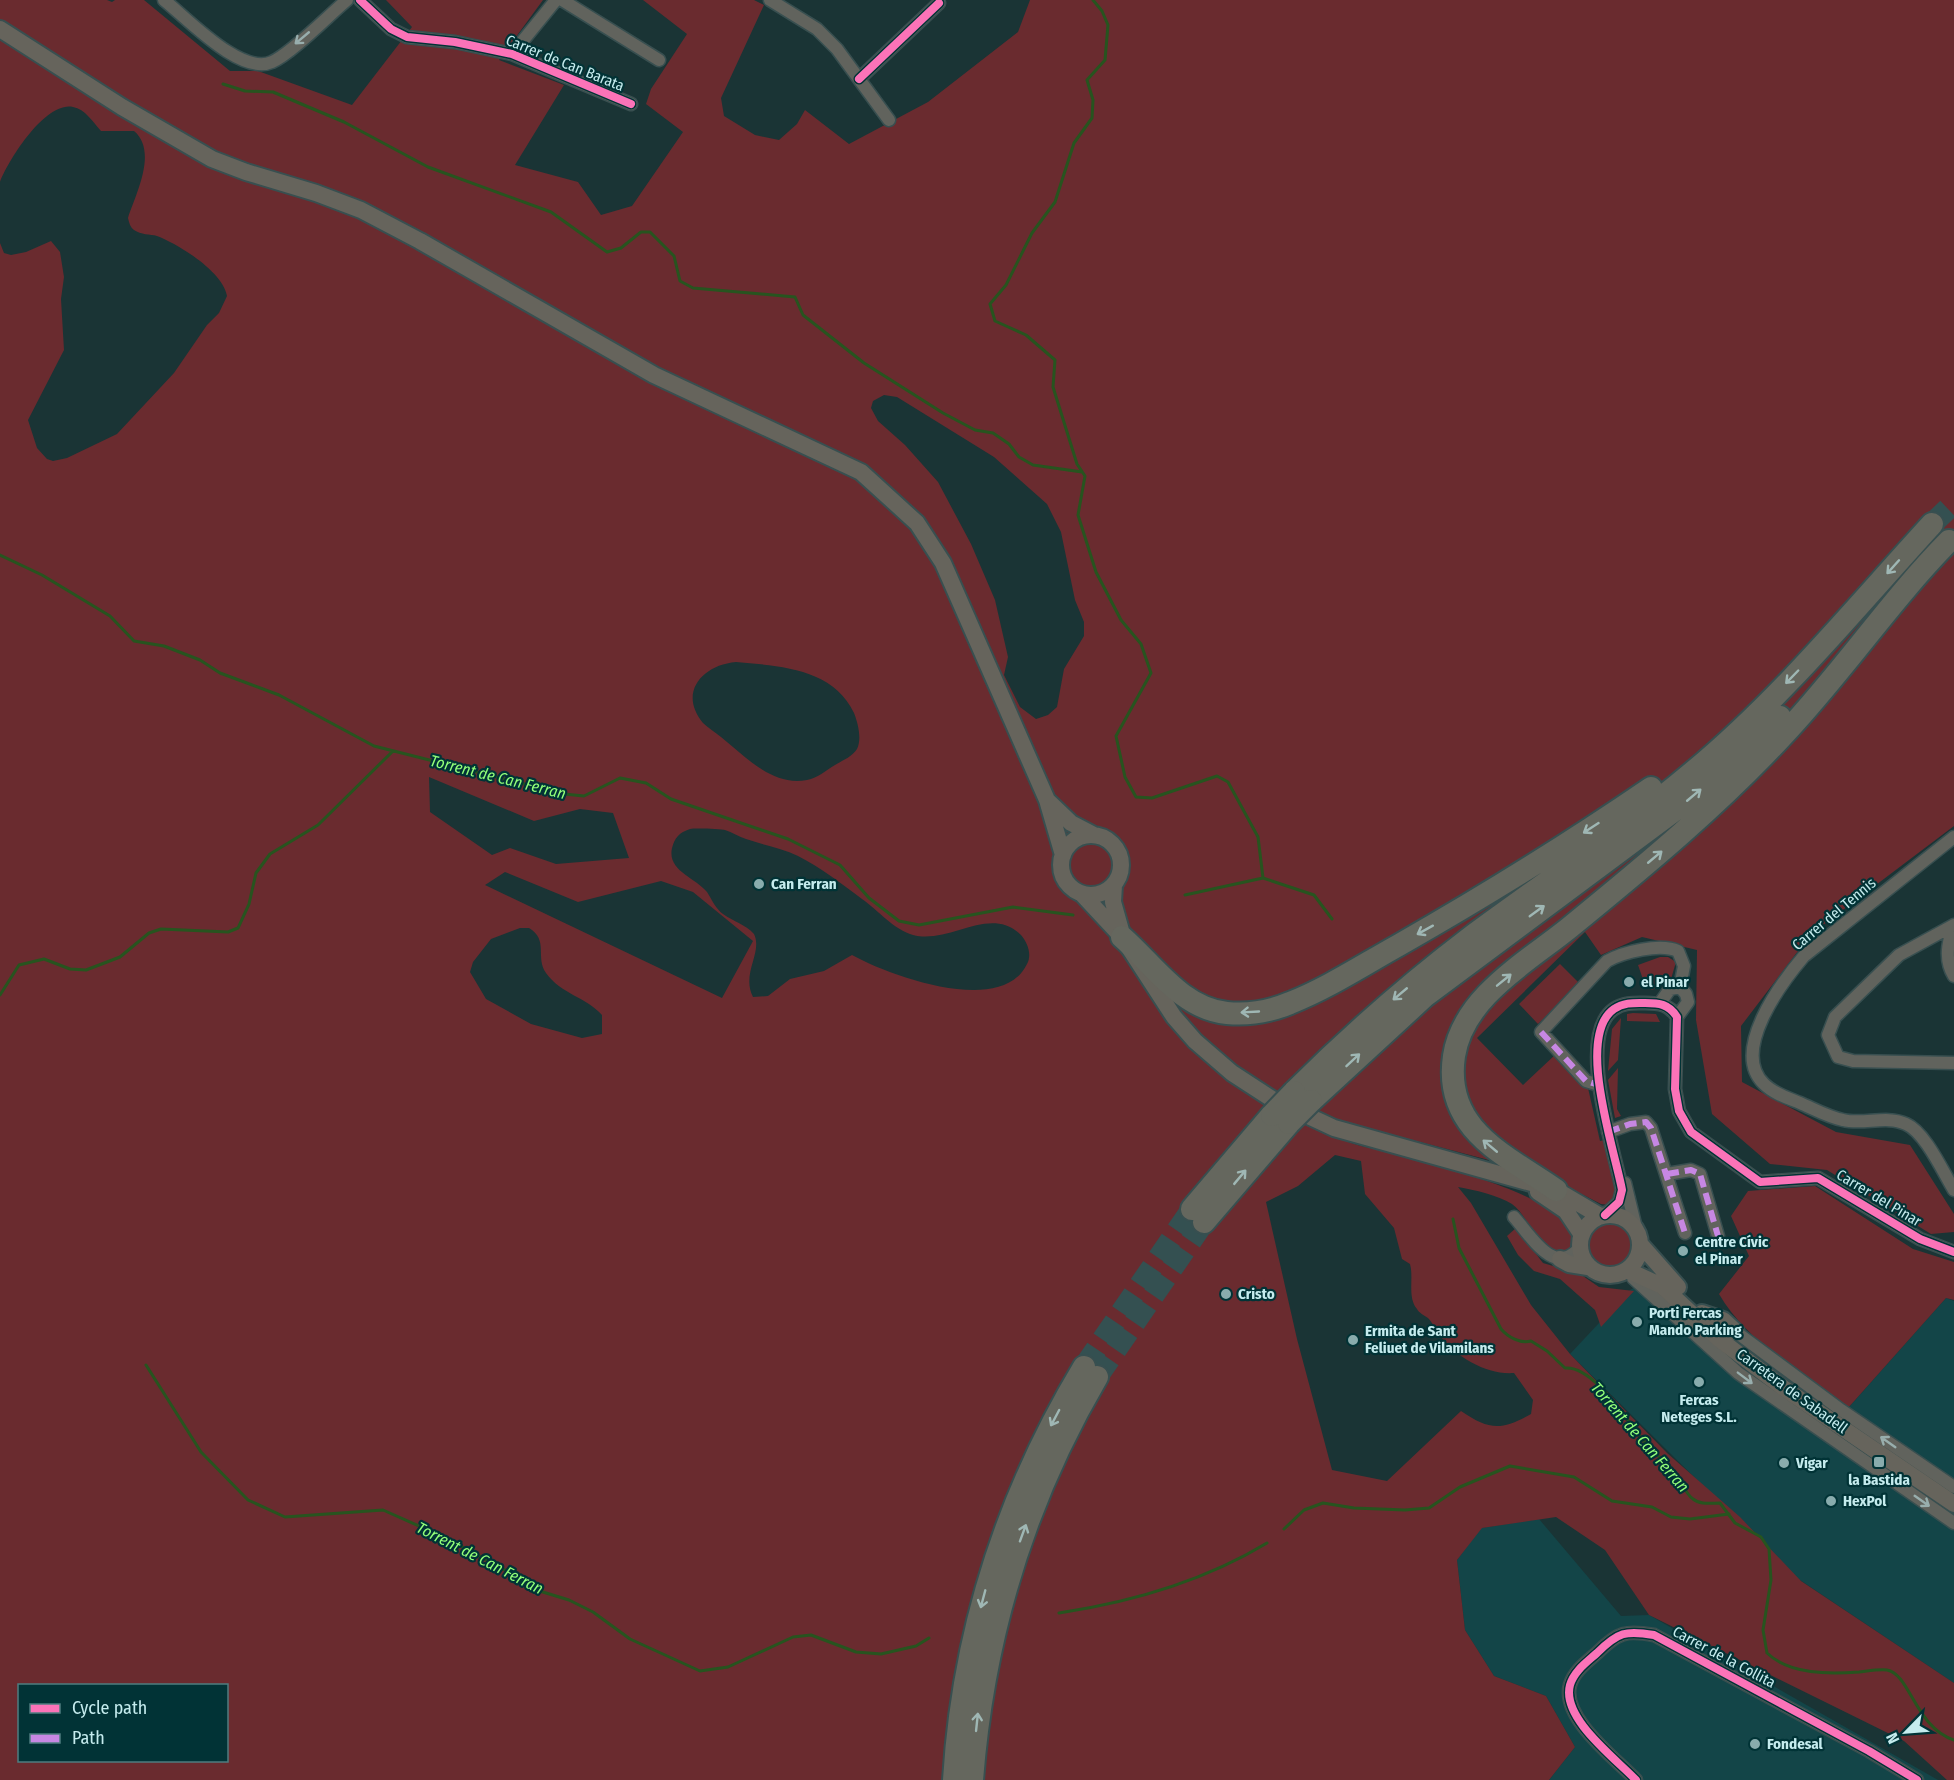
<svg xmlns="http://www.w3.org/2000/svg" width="1954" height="1780" font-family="'Fira Sans Condensed',sans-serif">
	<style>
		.built { fill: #134548 }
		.green { fill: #6a2b2f; fill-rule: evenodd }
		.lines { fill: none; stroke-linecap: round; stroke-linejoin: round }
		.stream { stroke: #27541f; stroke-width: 3 }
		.highway-tunnel { stroke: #345051; stroke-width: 22; stroke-dasharray: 22 11; stroke-linecap: butt }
		.street-casing { stroke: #384f50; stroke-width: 15 }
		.secondary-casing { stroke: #384f50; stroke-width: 20 }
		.highway-casing { stroke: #384f50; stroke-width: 26 }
		.street { stroke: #61635d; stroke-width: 12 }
		.secondary { stroke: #66645c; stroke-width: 16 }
		.highway { stroke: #65675e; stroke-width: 22 }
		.highway-bridge-casing { stroke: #384f50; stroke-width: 26; stroke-linecap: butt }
		.highway-bridge { stroke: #65675e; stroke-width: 22 }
		.quiet { stroke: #c787e3; stroke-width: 6; stroke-dasharray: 12 6; stroke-linecap: butt }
		.cycleway-casing { stroke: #013336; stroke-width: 11 }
		.cycleway { stroke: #fb73b8; stroke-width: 8 }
		.oneway { stroke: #98aead }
		.oneway2 { stroke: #9fb7b4 }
		.poi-dot { fill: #89acad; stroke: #013336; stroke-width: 2 }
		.labels { text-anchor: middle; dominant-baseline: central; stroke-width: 4.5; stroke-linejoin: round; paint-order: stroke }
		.street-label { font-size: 15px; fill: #c5ecee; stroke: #013336 }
		.poi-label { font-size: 15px; font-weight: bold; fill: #c5ecee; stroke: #013336; text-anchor: start }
		.water-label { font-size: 16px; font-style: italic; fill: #92ff79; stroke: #013336 }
	</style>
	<rect width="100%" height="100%" fill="#1a3435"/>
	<!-- built -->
	<path class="built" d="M1639,1285l100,83 86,66 121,-136 8,3v382l-160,-107 -224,-222 60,-64z
		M1539,1519l82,97 28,-1 289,165h-389l26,-33 -29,-51 -52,-20 -29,-46 -8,-70 24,-32z"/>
	<!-- green -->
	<path class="green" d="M0,0h107l5,2 3,-2h29l86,71h28l94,34 60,-78 -26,-27h157l-44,60 65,25 -49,80 63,17 23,33 31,-9 51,-74 -37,-28 5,-15 36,-55 -44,-34h111l10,5 -43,93 3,18 31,19 24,5 18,-16 8,-14 44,34 79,-42 90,-70 12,-32h924v826l-143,108 -70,92 1,56 94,50 74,13 44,69v18l-23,2 -104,-64 -57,-6 -58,-50 -16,-94 1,-70 -55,-13 -41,18 -16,-23 -108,106 46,47 33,-31 32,34 12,53 5,-1c6,18 25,53 4,65l-8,-1c-58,-31 -156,-66 -140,-149 4,-20 15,-40 30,-55 24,-25 59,-41 82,-67l-24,5 -37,30 -40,36 -20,33 -3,46 7,26 14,23 35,30 -1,2 -141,-37 -15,15c34,12 252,51 221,110 -30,10 -38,-35 -57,-48 -15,-9 -37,-14 -54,-17l13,16 60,102 39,49 97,99 73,64 61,64 153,102v97h-7l-43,-39 -255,-126 -44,-65 -49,-33 -74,11 -25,32 8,70 29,46 52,20 29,51 -26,33h-1549v-1537l4,10 7,2 15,-3 25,-11 9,11 4,25 -3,22 3,51 -36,70 9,28 10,11 6,2 14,-3 50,-24 57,-61 33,-48 12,-12 8,-17c-4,-24 -47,-51 -70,-60 -7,-2 -16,-1 -23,-6 -4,-3 -5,-8 -6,-12 8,-24 30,-67 6,-87h-33c-8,-9 -16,-22 -28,-24 -28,-6 -65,54 -73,75zM884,395l13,2 97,60 53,47 14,28 14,68 9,22v14l-20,33 -7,38 -9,8 -12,4 -16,-12 -16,-32 4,-18 -13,-57 -24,-56 -33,-62 -33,-37 -27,-24 -7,-13 2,-7zM736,662c44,4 97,6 118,51 4,10 8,26 3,36 -5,8 -14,11 -22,16 -9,5 -17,13 -28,15 -35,7 -62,-24 -86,-43 -6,-5 -13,-9 -18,-14 -25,-30 -1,-58 33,-61zM429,777l105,44 46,-12 33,4 16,45 -73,6 -46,-16 -18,7 -62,-43zM690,829c5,-1 32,0 35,1 7,2 14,7 21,9 17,6 36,9 52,17 22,11 44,28 64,43 17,12 31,30 51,36 36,10 77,-31 108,0 7,8 11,20 6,29 -25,53 -137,12 -175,-9l-28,16 -34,8 -22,17 -15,1c-12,-24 10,-44 1,-63 -9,-10 -20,-12 -31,-20 -7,-5 -11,-14 -16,-22 -12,-15 -40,-21 -35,-44 3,-11 7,-15 18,-19zM505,872l73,30 83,-21 32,11 60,49 -31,57 -237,-113zM520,928h9c20,12 6,29 17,45 15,21 40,24 56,42v19l-20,4 -51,-14 -45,-25 -16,-27 3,-10 18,-23zM1335,1155l26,6 4,33 29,34 8,31 8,5c4,14 -3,33 7,45 2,4 7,6 11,9 5,5 8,13 13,19 17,21 46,38 73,36l19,27 -2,14c-30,17 -42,16 -70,-3l-74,70 -55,-11 -35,-131 -31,-137 32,-16zM20,1686h206v74h-206z
		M1660,957h8l8,5 -5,17 -19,11 -7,-5 -7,-20z
		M1560,964l20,20 -42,40 -19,-20z
		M1633,1013l23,1 4,8 -33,-1v-7z
		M1621,1018l-3,42 -10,11 4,-42z
		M1618,1068l-1,41 4,7 -6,2 -7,-38z
		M1815,1186l98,63 41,13v38l-8,-2 -98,110c-44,-33 -101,-66 -129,-114l30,-38 -18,-40 17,-25z
		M1589 1245a21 21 0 1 1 42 0a21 21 0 1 1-42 0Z
		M1516,1228l27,35 37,11 19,13 35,4 -33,36 -6,-17 -35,-31 -26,-8 -16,-16 -11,-19z"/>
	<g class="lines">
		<!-- stream -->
		<path class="stream" d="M1093,0l9,11 6,14 -3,35 -18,20 6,20 -1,18 -18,25 -19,59 -23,31 -26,52 -16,19 5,17 31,14 29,25 -2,27 24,77 8,12 -7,39 18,57 25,48 20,24 10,29 -35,63 9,41 11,20 16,1 65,-22 11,6 30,55 5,41 51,17 18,24
			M223,84l22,7 28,1 71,30 84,45 123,45 56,40 14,-4 20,-16h9l24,24 6,25 13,7 102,9 8,18 61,48 79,50 32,17 18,3 16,11 10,13 14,8 49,7
			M0,555l42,20 68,41 24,25 30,5 36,14 20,13 59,22 95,51 190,48 20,2 36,-18 26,5 25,16 117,40 52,26 29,33 30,23 20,4 94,-18 60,8
			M1185,895l78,-17
			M0,995l19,-30 25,-6 26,10 16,1 34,-13 29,-24 12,-4 67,3 10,-4 11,-24 7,-31 14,-19 48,-29 75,-74
			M1453,1219l6,29 42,81c7,8 19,15 30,12l16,10 18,17c30,-3 65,59 84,79 9,10 22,18 29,30 5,7 7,16 15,22 7,6 18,4 27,4l15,20 26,14 8,12 2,31 -8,50 4,23c23,22 63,21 92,19 9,-1 20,-3 28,-2 23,4 28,57 67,70
			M146,1365l55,87 47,48 37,17 98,-7 63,28 70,38 17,13 36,11 24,12 37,27 70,32 28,-4 65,-30 18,-2 45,17 25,2 35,-8 13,-8
			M1284,1529l20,-19 19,-7 31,5 51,2 24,-2 31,-21 50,-21 64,11 38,24 40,6 19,10 19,2 39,-5
			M1059,1613c73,-11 145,-32 208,-70"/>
		<!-- highway-tunnel -->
		<path class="highway-tunnel" d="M1932,524l22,-21
			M1084,1367l108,-158
			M1097,1377l107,-155"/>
		<defs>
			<path id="street" d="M164,0c24,19 77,76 108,62 19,-8 57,-47 75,-62
				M360,0l31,29 16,8 48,5 57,12 119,50
				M562,0l97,60
				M770,0l47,29 20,20 52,71
				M512,54l44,-54
				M859,79l80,-76
				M1954,837l-150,119c-23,27 -74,95 -40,128 10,10 24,14 36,19 14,6 28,14 43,17 20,5 44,-5 63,4 19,8 37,48 48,66
				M1954,925l-55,30 -64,62 -7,18 10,22 15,4 101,2
				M1953,926c-5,17 -9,34 1,50
				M1660,1003l10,-14 10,-2
				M1677,1017l11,-15 -2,-8 -6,-7
				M1599,1085l-13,-4 -45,-49 66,-71c16,-9 53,-18 71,-10l6,15 -4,21
				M1608,1132l22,-8 16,-2 5,6 34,105
				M1667,1174l24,-4 9,4 18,62
				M1625,1183l11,45
				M1605,1215l14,-13 3,-12c-7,-39 -47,-154 -8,-181 10,-7 21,-6 31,-6 14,0 24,1 32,14l-2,72 4,22 12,21 69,50 58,-4 102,61 34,13
				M1514,1217c17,19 40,61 66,30
				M1633,1278l105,95 216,150
				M1736,1332l105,78 113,77
				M1636,1780c-21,-22 -75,-62 -66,-95 4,-14 17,-23 27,-32 21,-21 29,-23 57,-18l215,116 48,29"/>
			<path id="secondary" d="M0,29l122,78 90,52 34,13 70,21 45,17 59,31 234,134 207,97 56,51 26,40 104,237 16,55
				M1049,802l22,21 23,12
				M1061 865a30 30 0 1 1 60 0a30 30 0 1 1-60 0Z
				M1114,885l-1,17 9,32
				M1082,894l40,43 52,80 21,24 37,32 40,26 62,29 222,62 44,26
				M1538,1192l28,19 16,24
				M1580 1245a30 30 0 1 1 60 0a30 30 0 1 1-60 0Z
				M1641,1245l37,42
				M1560,1259l9,5 19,3
				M1627,1270l35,16 57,53 63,48 172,117
				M1702,1313l21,7 13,12"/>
			<path id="highway" d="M1122,937c32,28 60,72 105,76 21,2 44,-2 63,-10 38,-15 73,-38 109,-58 86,-49 170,-101 252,-157
				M1294,1092c55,-55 114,-107 177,-155 74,-55 152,-106 222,-165 88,-73 162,-164 239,-248
				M1311,1101l114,-105 258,-192 97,-87
				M1556,1190c-50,-35 -113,-60 -102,-134 9,-59 73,-94 115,-128 76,-62 152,-125 218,-197 57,-61 104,-131 162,-190
				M1192,1209l80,-94
				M1204,1222l85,-99
				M954,1780c9,-150 53,-285 130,-413
				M972,1780c11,-143 52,-279 125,-403"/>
		</defs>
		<!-- street casing -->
		<use href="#street" class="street-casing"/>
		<!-- secondary casing -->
		<use href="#secondary" class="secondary-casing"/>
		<!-- highway casing -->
		<use href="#highway" class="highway-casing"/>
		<!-- street -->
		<use href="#street" class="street"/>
		<!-- secondary -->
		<use href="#secondary" class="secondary"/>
		<!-- highway -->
		<use href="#highway" class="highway"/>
		<defs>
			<path id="highway-bridge" d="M1272,1115l22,-23
				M1289,1123l22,-22"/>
		</defs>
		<!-- highway-bridge casing -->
		<use href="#highway-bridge" class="highway-bridge-casing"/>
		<!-- highway-bridge -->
		<use href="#highway-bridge" class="highway-bridge"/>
		<!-- quiet -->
		<path class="quiet" d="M1541,1032l45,49 13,4
			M1608,1132l22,-8 16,-2 5,6 34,105
			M1667,1174l24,-4 9,4 18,62"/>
		<defs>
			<path id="cycleway" d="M360,0l31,29 16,8 48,5 57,12 119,50
				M859,79l80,-76
				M1605,1215l14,-13 3,-12c-7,-39 -47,-154 -8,-181 10,-7 21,-6 31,-6 14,0 24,1 32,14l-2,72 4,22 12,21 69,50 58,-4 102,61 34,13
				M1636,1780c-21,-22 -75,-62 -66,-95 4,-14 17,-23 27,-32 21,-21 29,-23 57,-18l215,116 48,29"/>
		</defs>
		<!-- cycleway casing -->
		<use href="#cycleway" class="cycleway-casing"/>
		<!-- cycleway -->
		<use href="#cycleway" class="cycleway"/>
	</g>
	<!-- one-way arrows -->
	<defs><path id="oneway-shaft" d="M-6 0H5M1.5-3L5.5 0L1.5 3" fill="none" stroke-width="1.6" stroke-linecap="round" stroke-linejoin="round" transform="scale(1.5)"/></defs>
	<g class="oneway">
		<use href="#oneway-shaft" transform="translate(302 38) rotate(140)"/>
		<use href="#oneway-shaft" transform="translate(1745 1378) rotate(37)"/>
		<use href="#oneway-shaft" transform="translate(1888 1442) rotate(-145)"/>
		<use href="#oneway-shaft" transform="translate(1922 1501) rotate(35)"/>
	</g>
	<g class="oneway2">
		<use href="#oneway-shaft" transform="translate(1893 567) rotate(132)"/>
		<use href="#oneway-shaft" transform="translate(1792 677) rotate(134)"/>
		<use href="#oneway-shaft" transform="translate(1694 795) rotate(-40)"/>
		<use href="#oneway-shaft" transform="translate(1591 828) rotate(147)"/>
		<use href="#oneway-shaft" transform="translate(1655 857) rotate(-40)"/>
		<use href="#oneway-shaft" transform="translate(1537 911) rotate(-36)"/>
		<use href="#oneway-shaft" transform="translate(1425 930) rotate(151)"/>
		<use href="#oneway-shaft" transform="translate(1504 980) rotate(-39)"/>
		<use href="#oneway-shaft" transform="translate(1400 994) rotate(140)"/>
		<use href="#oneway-shaft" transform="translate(1250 1012) rotate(177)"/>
		<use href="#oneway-shaft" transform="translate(1353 1060) rotate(-43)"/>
		<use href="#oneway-shaft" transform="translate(1490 1146) rotate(-140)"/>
		<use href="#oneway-shaft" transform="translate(1240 1177) rotate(-50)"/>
		<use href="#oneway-shaft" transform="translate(1055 1418) rotate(118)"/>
		<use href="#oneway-shaft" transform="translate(1023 1533) rotate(-70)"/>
		<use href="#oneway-shaft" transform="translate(983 1599) rotate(105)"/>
		<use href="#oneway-shaft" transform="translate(977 1722) rotate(-84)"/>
	</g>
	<!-- markers -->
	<g class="poi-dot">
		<circle cx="759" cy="884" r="6"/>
		<circle cx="1629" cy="982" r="6"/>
		<circle cx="1683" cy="1251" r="6"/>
		<circle cx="1226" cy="1294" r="6"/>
		<circle cx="1637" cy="1322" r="6"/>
		<circle cx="1353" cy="1340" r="6"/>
		<circle cx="1699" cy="1382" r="6"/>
		<rect x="1873" y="1456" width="12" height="12" rx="3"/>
		<circle cx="1784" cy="1463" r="6"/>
		<circle cx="1831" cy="1501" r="6"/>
		<circle cx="1755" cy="1744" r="6"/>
	</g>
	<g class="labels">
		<!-- street labels -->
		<g class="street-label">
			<text transform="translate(565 63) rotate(22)">Carrer de Can Barata</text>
			<text transform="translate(1834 914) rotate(-40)">Carrer del Tennis</text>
			<text transform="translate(1879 1198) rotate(31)">Carrer del Pinar</text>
			<text transform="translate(1792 1391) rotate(36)">Carretera de Sabadell</text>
			<text transform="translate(1724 1657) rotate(28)">Carrer de la Collita</text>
		</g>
		<!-- poi labels -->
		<g class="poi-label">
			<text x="771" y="884">Can Ferran</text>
			<text x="1641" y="982">el Pinar</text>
			<text x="1695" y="1242">Centre Cívic<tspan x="1695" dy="17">el Pinar</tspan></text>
			<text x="1238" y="1294">Cristo</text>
			<text x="1649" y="1313">Porti Fercas<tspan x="1649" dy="17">Mando Parking</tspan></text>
			<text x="1365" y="1331">Ermita de Sant<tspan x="1365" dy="17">Feliuet de Vilamilans</tspan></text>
			<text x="1699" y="1400" text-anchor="middle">Fercas<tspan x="1699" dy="17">Neteges S.L.</tspan></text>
			<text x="1796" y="1463">Vigar</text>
			<text x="1879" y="1480" text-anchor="middle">la Bastida</text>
			<text x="1843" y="1501">HexPol</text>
			<text x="1767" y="1744">Fondesal</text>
		</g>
		<!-- water labels -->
		<g class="water-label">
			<text transform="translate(498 777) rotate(14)">Torrent de Can Ferran</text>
			<text transform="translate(1640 1437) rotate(49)">Torrent de Can Ferran</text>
			<text transform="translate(480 1558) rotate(27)">Torrent de Can Ferran</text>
		</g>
	</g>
	<!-- legend -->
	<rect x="18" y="1684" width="210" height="78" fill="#013336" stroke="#4f7d80" stroke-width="1.5"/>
	<rect x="30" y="1704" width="30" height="9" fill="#fb73b8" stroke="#4f7d80" stroke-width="1.5"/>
	<text x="72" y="1714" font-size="18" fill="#c5ecee">Cycle path</text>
	<rect x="30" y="1734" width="30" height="9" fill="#c787e3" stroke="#4f7d80" stroke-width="1.5"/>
	<text x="72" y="1744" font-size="18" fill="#c5ecee">Path</text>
	<!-- north arrow -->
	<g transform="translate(1906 1732) rotate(245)" stroke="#013336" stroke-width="4.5" paint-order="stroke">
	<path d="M0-4.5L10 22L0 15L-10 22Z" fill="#c5ecee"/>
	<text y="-9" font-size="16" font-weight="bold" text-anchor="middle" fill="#c5ecee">N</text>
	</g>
</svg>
